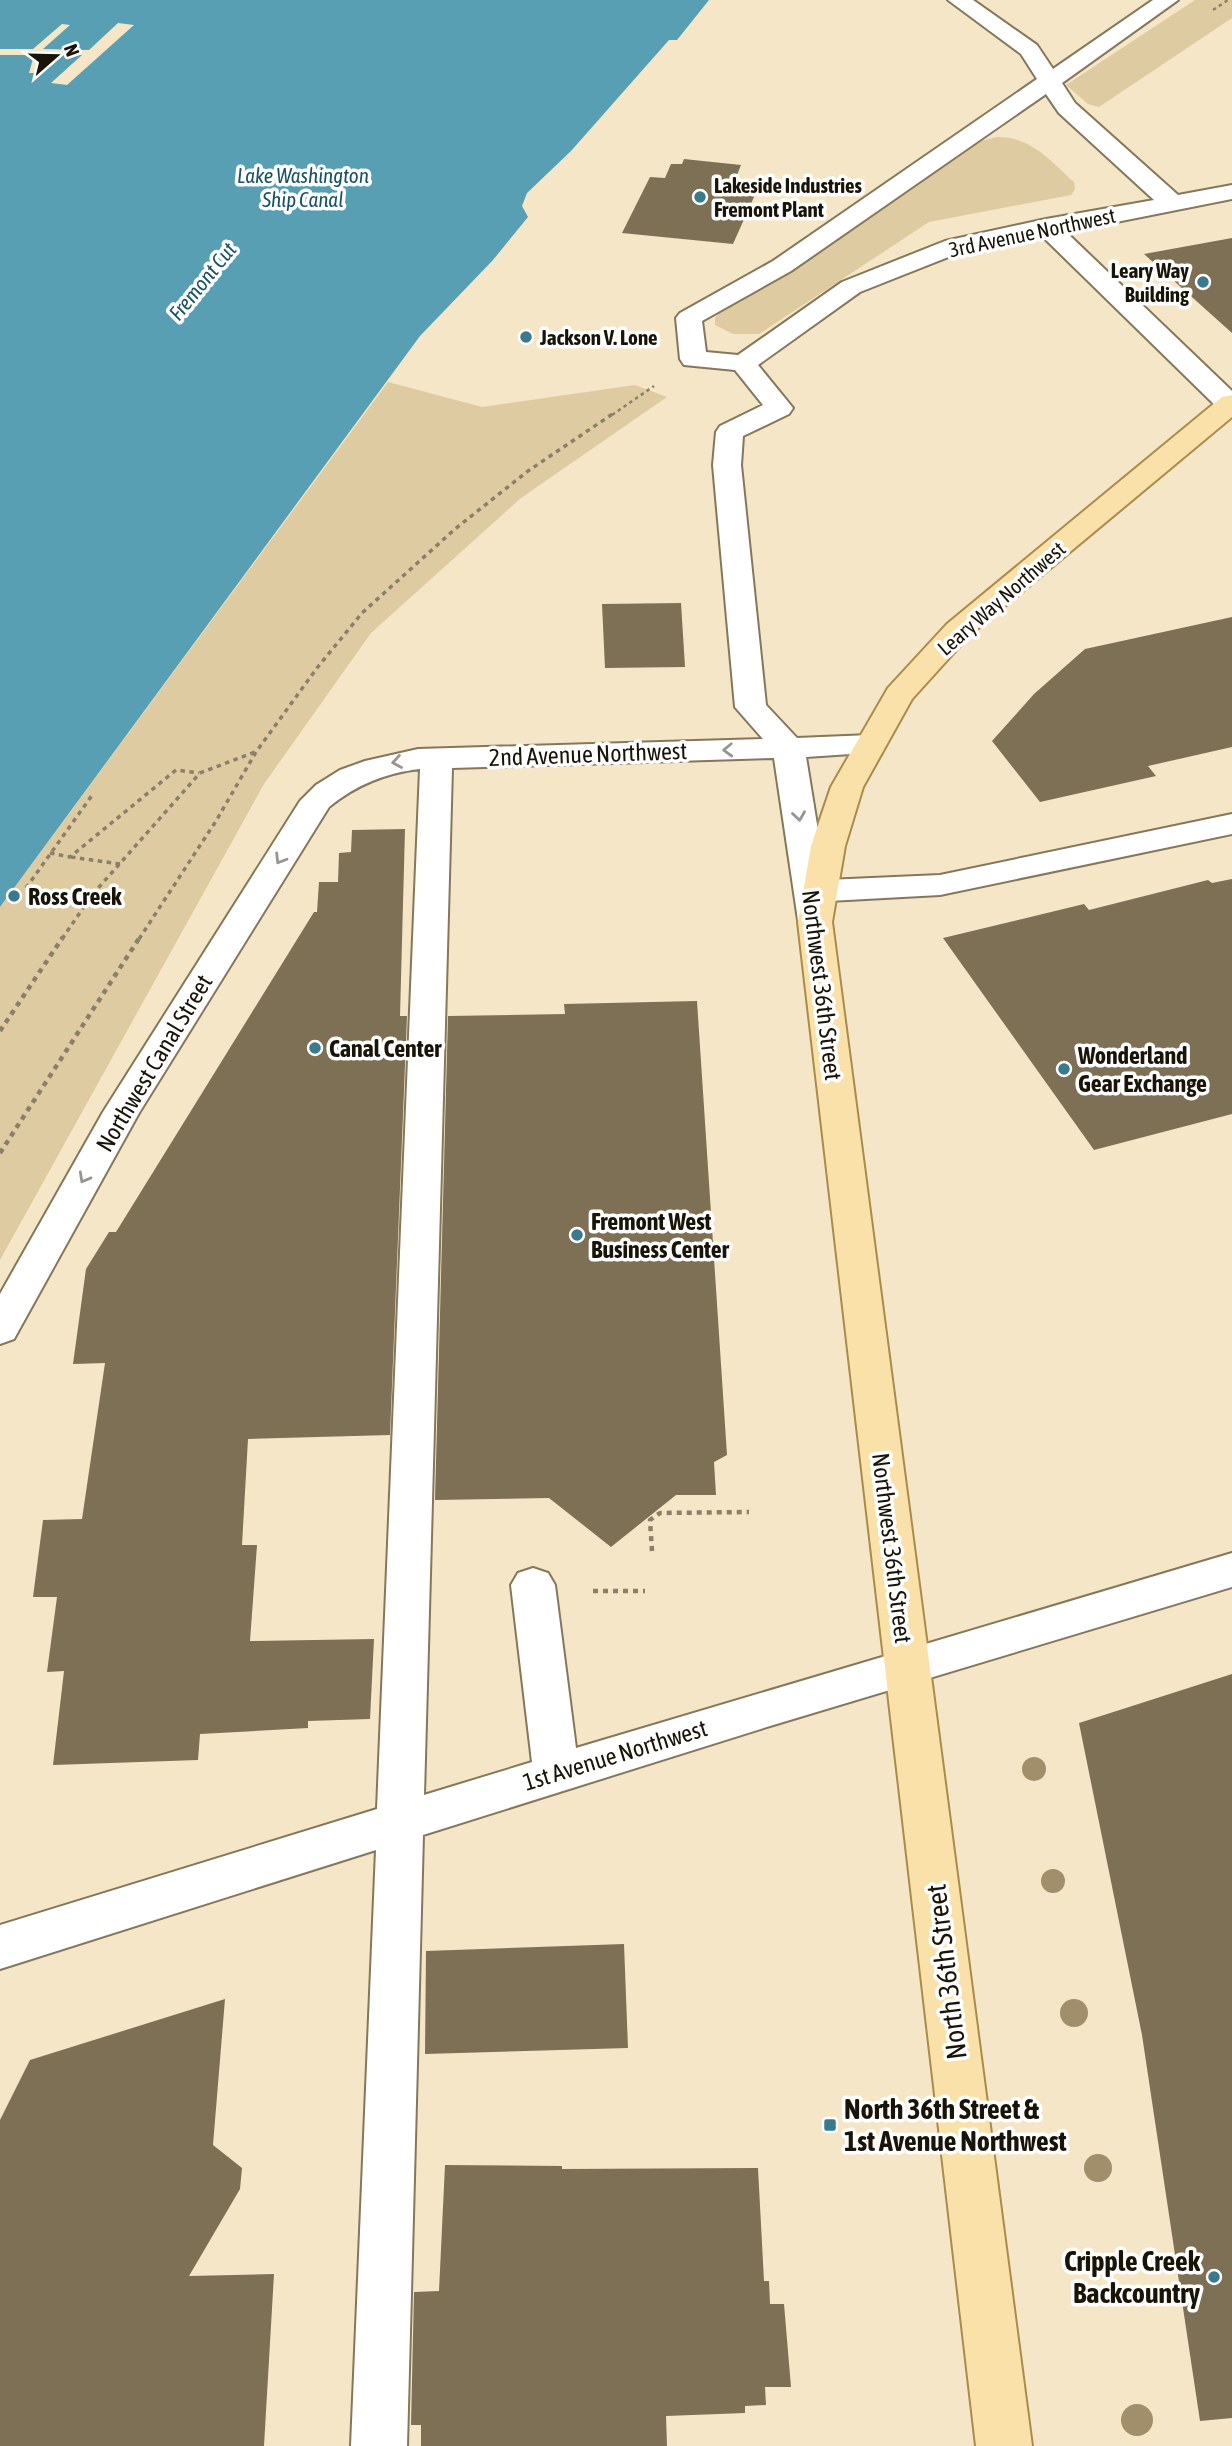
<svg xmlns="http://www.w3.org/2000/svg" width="1232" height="2446" font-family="'Asap Condensed',sans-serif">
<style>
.green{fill:#dfcba1}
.water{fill:#589fb3}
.pier{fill:#f5e6c7}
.building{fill:#7d7054}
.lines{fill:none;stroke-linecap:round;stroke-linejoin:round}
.minor-casing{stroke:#84775b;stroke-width:4}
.major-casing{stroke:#a98c4c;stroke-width:4}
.path-far2{stroke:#8a806a;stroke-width:2.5;stroke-dasharray:3.5 3.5;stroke-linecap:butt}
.path-far1{stroke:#8a806a;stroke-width:3.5;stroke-dasharray:4.5 4.5;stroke-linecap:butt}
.path{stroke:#8a806a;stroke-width:4.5;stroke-dasharray:5 5;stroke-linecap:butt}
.minor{fill:#fff;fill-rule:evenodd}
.major{fill:#fae1aa;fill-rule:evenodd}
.tree{fill:#a08f6a}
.oneway{stroke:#989590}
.poi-dot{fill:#397b8d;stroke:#fff;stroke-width:2.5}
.labels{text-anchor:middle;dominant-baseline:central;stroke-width:7;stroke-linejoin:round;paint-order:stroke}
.far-water-label{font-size:21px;font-style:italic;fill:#165261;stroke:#fff}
.far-poi-label{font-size:21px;font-weight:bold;fill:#191408;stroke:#fff;text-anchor:start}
.far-street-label{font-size:21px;fill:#191408;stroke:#fff}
.street-label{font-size:24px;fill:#191408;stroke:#fff}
.poi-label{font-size:24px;font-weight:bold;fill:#191408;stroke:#fff;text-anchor:start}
.near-street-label{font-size:28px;fill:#191408;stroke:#fff}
.near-poi-label{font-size:28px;font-weight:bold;fill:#191408;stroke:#fff;text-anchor:start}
</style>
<rect width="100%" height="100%" fill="#f5e6c7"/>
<g class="green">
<path d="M1195 0H1232V18L1099 107 1088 104 1066 85Z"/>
<path d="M997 137C1030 136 1051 161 1074 182L1075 189 1071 195 929 222 759 334H733L715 325V318L720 312 980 141Z"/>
<path d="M388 382 482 407 635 385 667 397 521 498 371 633 264 784 0 1260V907Z"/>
</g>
<path class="water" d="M0 0H709L677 40H669L571 151 527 193 522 206 528 217 493 260 420 336 0 907Z"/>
<path class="pier" d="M118 23 134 25 67 85 51 83 82 55H47L40 58 36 73H29L34 55H0V49H33L62 24 70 25 43 49 89 50Z"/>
<g class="building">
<path d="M684 159 741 165 733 185 758 188 733 244 622 233 650 177 665 178 671 164H682Z"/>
<path d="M1232 238V333L1144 254Z"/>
<path d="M681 603 685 667 605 668 602 604Z"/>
<path d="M1232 617V747L1148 766 1156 776 1040 802 992 741 1034 694 1085 649Z"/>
<path d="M405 829 400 1016H407L390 1435 248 1439 242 1545H257L250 1641 374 1639 370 1719 308 1721V1728L200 1734 198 1760 53 1765 64 1671 47 1672 57 1597H33L43 1520 82 1519 105 1363 73 1364 86 1269 109 1232H116L314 912H317L319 882H338L339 853 351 852 352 830Z"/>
<path d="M1232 879V1114L1094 1150 943 938 1084 904 1089 910 1208 880 1212 883Z"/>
<path d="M697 1001 727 1455 714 1462 716 1495H676L611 1547 549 1498 435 1500 448 1016 565 1014 564 1004Z"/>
<path d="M1232 1674V2418L1200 2421 1142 2035 1079 1723Z"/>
<path d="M624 1944 628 2048 425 2054 426 1951Z"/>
<path d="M225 1999 213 2145 242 2168 240 2189 189 2276 274 2274 264 2446H0V2120L30 2060Z"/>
<path d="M445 2165 562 2166V2169L758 2168 764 2281H769L770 2304H784L791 2387H765L766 2405 745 2406V2413L666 2416 667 2446H421V2425H411L414 2292 439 2291Z"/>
</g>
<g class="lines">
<g class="minor-casing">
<path id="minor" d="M948 0H973L1037 45 1053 69 1153 0H1178L1062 83 1075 103 1178 195 1232 185V199L1066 232 1232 391V412L1220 410 1042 236 961 252 860 292 758 365 793 408 789 414 743 436 741 465 766 705 797 738 870 735 881 738 886 745 881 752 806 757 826 880 940 875 1232 814V834L940 895 829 901 832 920 827 928 815 931 803 928 798 920 774 758 452 768 424 1795 532 1762 511 1585 518 1573 533 1568 548 1573 555 1585 576 1748 1232 1553V1587L770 1726 423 1835 407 2446H351L376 1850 0 1969V1925L377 1809 420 769C385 773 356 785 329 807L139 1113 14 1339 0 1344V1294L103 1112 300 801 316 785 340 770 365 761 418 749 763 739 735 707 713 465 716 432 720 426 763 405 735 370 684 365 680 359 676 318 680 313 773 261 1037 79 1021 54ZM1046 94 1059 113 1154 200 1046 219 945 241 842 282 738 355 706 352 702 321 791 271Z"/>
</g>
<g class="major-casing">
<path id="major" d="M1232 395V417L969 636 912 699 863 787 845 846 832 922 1032 2446H976L798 922 811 846 831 787 888 688 947 624 1222 397Z"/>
</g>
<g class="path-far2">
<path d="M1213 10 1228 0"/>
<path d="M612 415 654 386"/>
</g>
<g class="path-far1">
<path d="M50 853 70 857 176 770 199 773"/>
<path d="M71 857 120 864"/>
<path d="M26 888 93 794"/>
<path d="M62 939 92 895 200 773 255 752"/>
<path d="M139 939 216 821 256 752 317 668 362 613 455 529 528 471 614 413"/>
</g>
<g class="path">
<path d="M0 1031 63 937"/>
<path d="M0 1153 140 937"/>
<path d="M652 1551 650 1520 660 1513 749 1512"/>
<path d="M593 1591H645"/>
</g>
<use href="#minor" class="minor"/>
<use href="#major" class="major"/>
</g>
<g class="tree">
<circle cx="1034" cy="1769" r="12"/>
<circle cx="1053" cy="1881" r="12"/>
<circle cx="1074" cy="2013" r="14"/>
<circle cx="1098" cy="2168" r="14"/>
<circle cx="1137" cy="2420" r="16"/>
</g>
<defs><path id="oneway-chevron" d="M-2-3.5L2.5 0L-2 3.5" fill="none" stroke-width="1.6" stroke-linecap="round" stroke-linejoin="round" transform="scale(1.75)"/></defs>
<g class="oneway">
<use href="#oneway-chevron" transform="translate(728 750) rotate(178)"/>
<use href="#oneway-chevron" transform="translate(397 762) rotate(170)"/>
<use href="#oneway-chevron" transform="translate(799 816) rotate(82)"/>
<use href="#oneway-chevron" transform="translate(280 859) rotate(122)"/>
<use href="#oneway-chevron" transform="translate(84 1178) rotate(119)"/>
</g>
<g class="poi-dot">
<circle cx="700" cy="197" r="7"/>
<circle cx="1203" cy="282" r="7"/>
<circle cx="526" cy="337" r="7"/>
<circle cx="14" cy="896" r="7"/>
<circle cx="315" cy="1048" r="7"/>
<circle cx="1064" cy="1069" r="7"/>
<circle cx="577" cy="1235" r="7"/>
<rect x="823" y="2118" width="14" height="14" rx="3.5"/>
<circle cx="1214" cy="2277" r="7"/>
</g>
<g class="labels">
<g class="far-water-label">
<text x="303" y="175">Lake Washington<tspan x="303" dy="24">Ship Canal</tspan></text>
<text transform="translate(202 281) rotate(-51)">Fremont Cut</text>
</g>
<g class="far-poi-label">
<text x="714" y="185">Lakeside Industries<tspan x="714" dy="24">Fremont Plant</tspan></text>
<text x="1189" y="270" text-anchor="end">Leary Way<tspan x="1189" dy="24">Building</tspan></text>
<text x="540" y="337">Jackson V. Lone</text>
</g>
<g class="far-street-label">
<text transform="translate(1032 232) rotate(-12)">3rd Avenue Northwest</text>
<text transform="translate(1001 598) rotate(-41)">Leary Way Northwest</text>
</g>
<g class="street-label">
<text transform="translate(588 754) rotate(-2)">2nd Avenue Northwest</text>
<text transform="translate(822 985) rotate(83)">Northwest 36th Street</text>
<text transform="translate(154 1063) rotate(-59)">Northwest Canal Street</text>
<text transform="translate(892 1548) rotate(83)">Northwest 36th Street</text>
<text transform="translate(615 1755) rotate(-17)">1st Avenue Northwest</text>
</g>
<g class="poi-label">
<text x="28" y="896">Ross Creek</text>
<text x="329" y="1048">Canal Center</text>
<text x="1078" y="1055">Wonderland<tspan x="1078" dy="28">Gear Exchange</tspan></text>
<text x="591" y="1221">Fremont West<tspan x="591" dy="28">Business Center</tspan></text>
</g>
<g class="near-street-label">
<text transform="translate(946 1972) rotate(-97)">North 36th Street</text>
</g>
<g class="near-poi-label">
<text x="844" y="2109">North 36th Street &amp;<tspan x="844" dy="32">1st Avenue Northwest</tspan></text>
<text x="1200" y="2261" text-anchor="end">Cripple Creek<tspan x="1200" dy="32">Backcountry</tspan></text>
</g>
</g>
<g transform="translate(56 56) rotate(70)" stroke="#ffffff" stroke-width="5" paint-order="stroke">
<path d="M0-5L12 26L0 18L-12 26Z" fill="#191408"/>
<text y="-10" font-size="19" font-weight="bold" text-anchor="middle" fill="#191408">N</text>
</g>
</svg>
